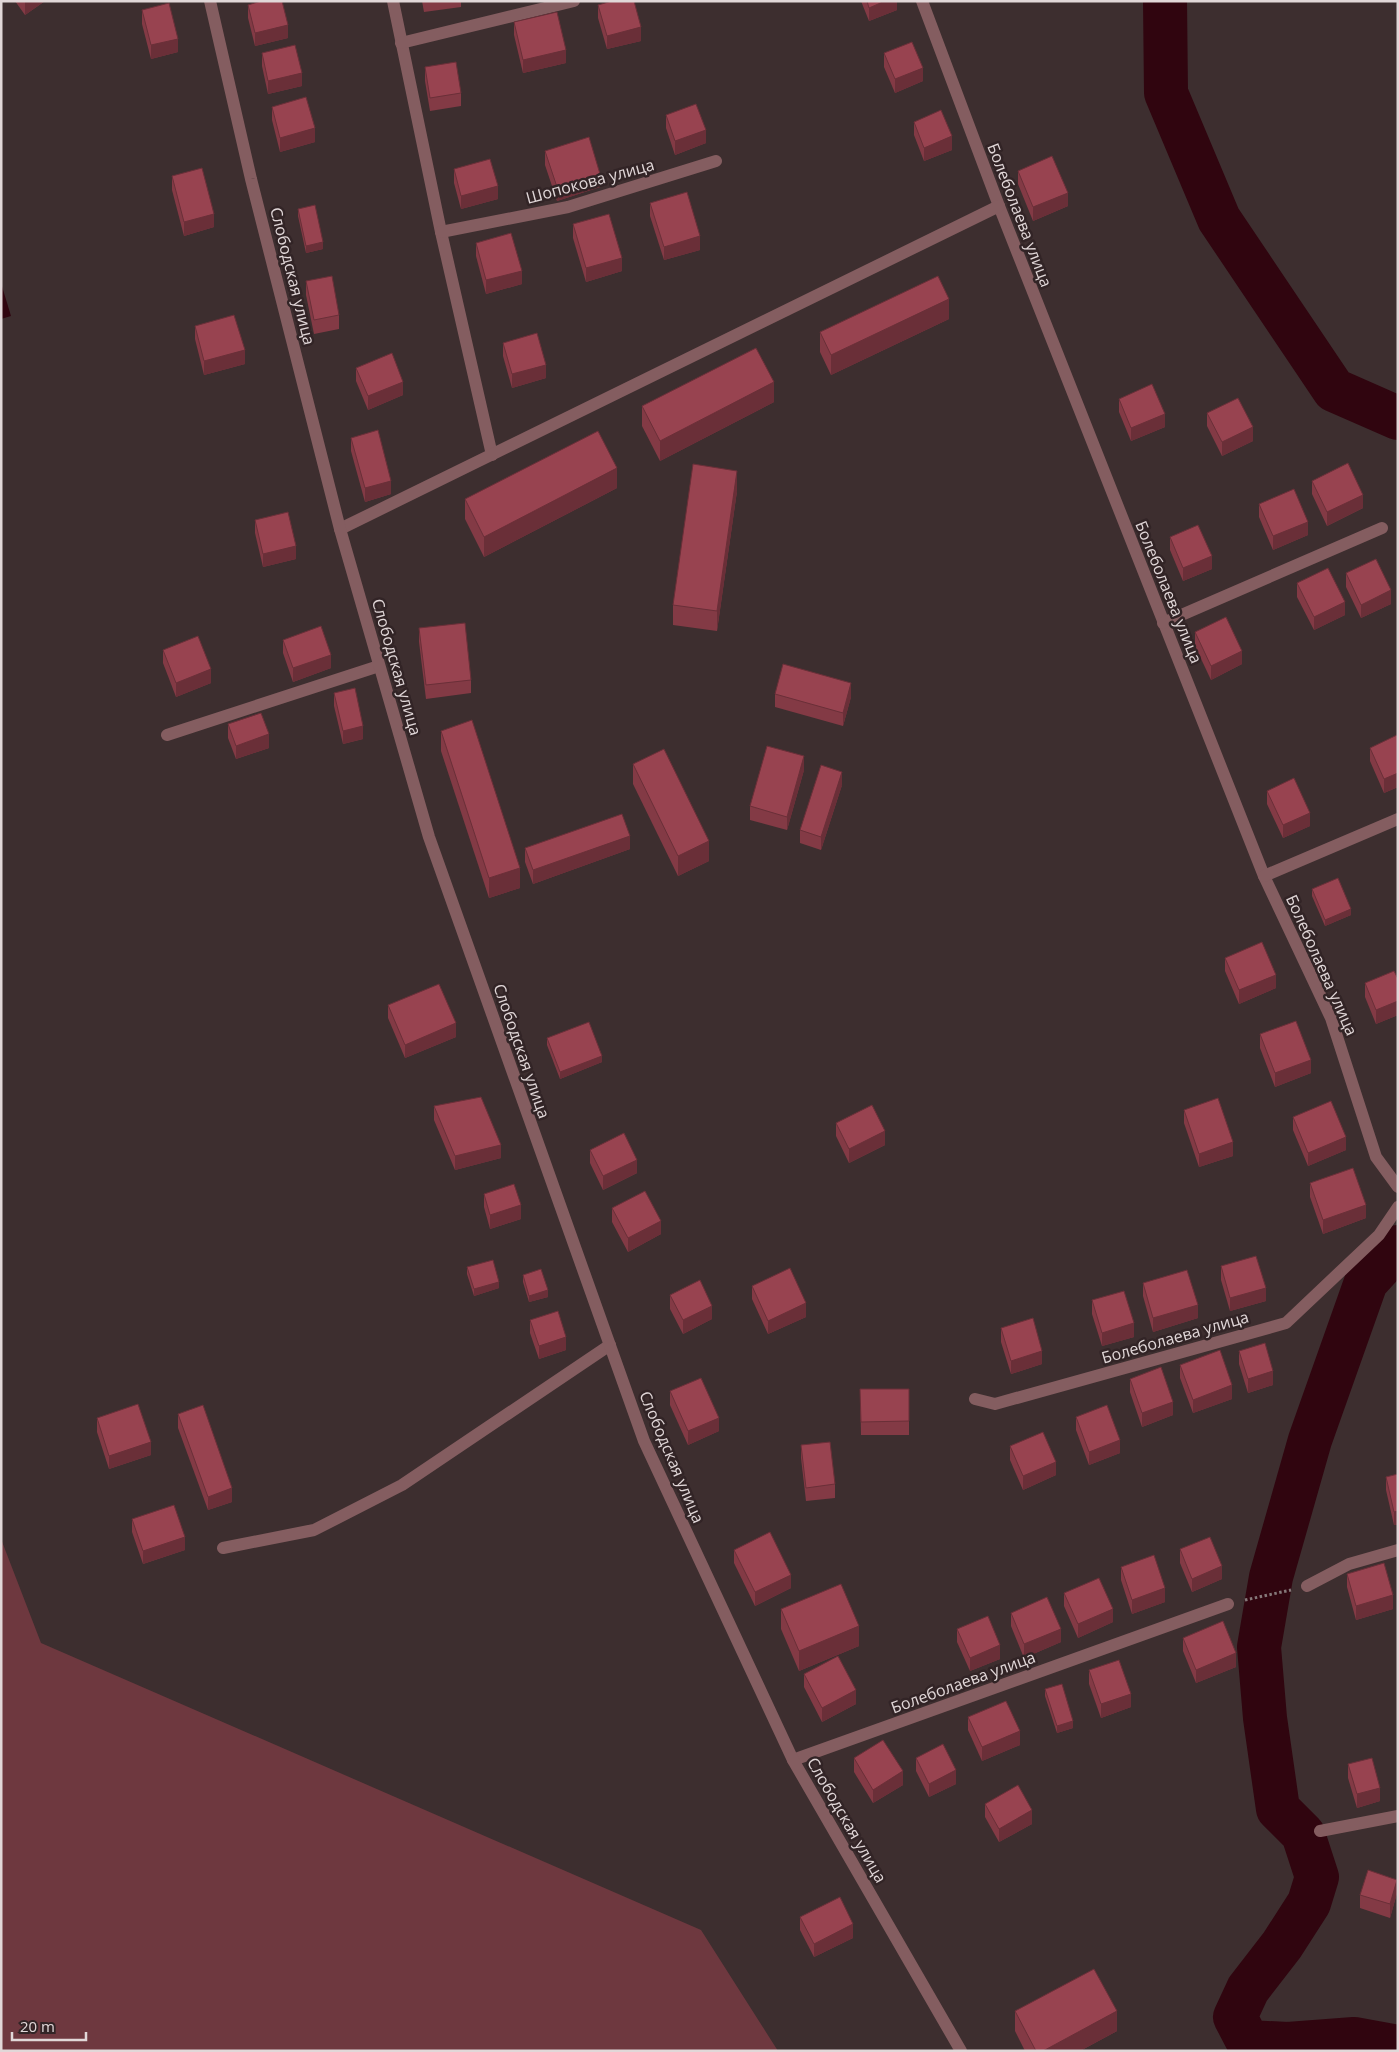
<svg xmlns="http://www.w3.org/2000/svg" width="1399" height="2052" font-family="'Open Sans',sans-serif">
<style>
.green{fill:#6e383f}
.water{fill:#30050f}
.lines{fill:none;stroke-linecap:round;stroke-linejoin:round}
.river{stroke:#30050f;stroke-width:44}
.path{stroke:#857879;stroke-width:3;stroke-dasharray:2.5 2.5;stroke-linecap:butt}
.minor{stroke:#845d60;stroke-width:12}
.tertiary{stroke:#845d60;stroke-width:12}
.wall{fill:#833a45}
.shaded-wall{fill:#6a2f38}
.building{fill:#984350;stroke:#6a2f38}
.labels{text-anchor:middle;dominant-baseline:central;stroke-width:5;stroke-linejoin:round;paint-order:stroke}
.street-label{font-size:16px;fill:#e1d7d8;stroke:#322426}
</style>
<rect width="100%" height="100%" fill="#3d2e2f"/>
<path class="green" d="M1 1539 41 1643 701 1930 778 2051H1Z"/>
<path class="water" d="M1 283 11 316 1 319Z"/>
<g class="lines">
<g class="river">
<path d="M1165 1 1166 93 1219 219 1334 390 1398 418"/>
<path d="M1398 1247 1366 1282 1310 1440 1271 1577 1259 1647 1265 1718 1278 1809 1303 1834 1317 1877 1309 1903 1282 1945 1248 1989 1235 2017 1248 2042 1288 2044 1354 2039 1398 2047"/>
</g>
<path class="path" d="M1245 1600 1291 1590"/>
<g class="minor">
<path d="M393 1 441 232 492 455"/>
<path d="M922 1 999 206 1264 876 1331 1018 1376 1157 1398 1187"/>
<path d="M401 43 574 1"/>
<path d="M441 232 568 207 716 161"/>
<path d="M340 529 999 206"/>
<path d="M1163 623 1382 528"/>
<path d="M167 735 379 666"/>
<path d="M1264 876 1398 819"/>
<path d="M975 1399 995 1404 1286 1323 1379 1235 1398 1207"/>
<path d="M223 1548 314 1530 402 1485 610 1345"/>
<path d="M1307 1586 1349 1564 1398 1550"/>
<path d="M793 1760 1228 1604"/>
<path d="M1320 1831 1398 1816"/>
</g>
<path class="tertiary" d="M210 1 251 179 340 529 429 837 644 1441 793 1760 961 2051"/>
</g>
<g class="wall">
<path d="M15 1H45L25 15Z"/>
<path d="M422 1H461V7L424 12Z"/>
<path d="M861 1H897V10L869 21Z"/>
<path d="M248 5 288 38 255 46 248 18Z"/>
<path d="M598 5 641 41 607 49 598 18Z"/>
<path d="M142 10 178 52 151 59 142 24Z"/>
<path d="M514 22 566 63 523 73 514 35Z"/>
<path d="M262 53 302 86 268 94 262 66Z"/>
<path d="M884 53 923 81 895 93 884 67Z"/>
<path d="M425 67 461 93V106L430 111 425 81Z"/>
<path d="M272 107 315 142 280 152 272 120Z"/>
<path d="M666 115 706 143 675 155 666 128Z"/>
<path d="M914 122 952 150 924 161 914 135Z"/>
<path d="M545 151 600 187 557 201 545 165Z"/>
<path d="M454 169 498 199 461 209 454 183Z"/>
<path d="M1018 171 1068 206 1033 221 1018 184Z"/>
<path d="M172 176 214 227 184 236 172 190Z"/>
<path d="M650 203 700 250 664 260 650 216Z"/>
<path d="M298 209 323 249 306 253 298 216Z"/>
<path d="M573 224 622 271 586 282 573 238Z"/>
<path d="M476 243 522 284 486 294 476 256Z"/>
<path d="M306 281 339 315V329L314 334 306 295Z"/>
<path d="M949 319 831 375 820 352V332Z"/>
<path d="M195 326 245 364 204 375 195 339Z"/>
<path d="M503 343 546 378 512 388 503 356Z"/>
<path d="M356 368 403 395 368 410 356 381Z"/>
<path d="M1119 399 1165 427 1131 441 1119 412Z"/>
<path d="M774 402 660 461 642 426V406Z"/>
<path d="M1207 413 1253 441 1222 456 1207 426Z"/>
<path d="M351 438 391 494 365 502 351 451Z"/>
<path d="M1312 481 1363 508 1327 526 1312 494Z"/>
<path d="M617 488 484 557 465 519V499Z"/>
<path d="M737 491 717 631 673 625V605Z"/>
<path d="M1259 504 1308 535 1273 550 1259 517Z"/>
<path d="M255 520 296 559 263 567 255 533Z"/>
<path d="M1170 537 1212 569 1183 581 1170 550Z"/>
<path d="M1346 573 1391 604 1361 618 1346 587Z"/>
<path d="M1297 583 1345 615 1314 630 1297 597Z"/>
<path d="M419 628 471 680V693L426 699 419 642Z"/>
<path d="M1195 632 1242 664 1211 680 1195 646Z"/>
<path d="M283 640 331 668 293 682 283 653Z"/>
<path d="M163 650 211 683 176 697 163 663Z"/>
<path d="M334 693 363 739 343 744 334 706Z"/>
<path d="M775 694 851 697 843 726 775 707Z"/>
<path d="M228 724 269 748 236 759 228 738Z"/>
<path d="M441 731 520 888 489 898 441 751Z"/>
<path d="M1398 737V787L1384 793 1370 761V748Z"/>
<path d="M633 764 709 861 678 876 633 784Z"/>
<path d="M804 770 787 830 750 820V806Z"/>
<path d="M842 785 821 850 800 843V830Z"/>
<path d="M1267 791 1310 826 1283 838 1267 804Z"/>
<path d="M1398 839V855L1397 853V840Z"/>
<path d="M525 848 630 849 533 884 525 862Z"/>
<path d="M1312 889 1351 915 1325 926 1312 896Z"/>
<path d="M1225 958 1276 988 1239 1004 1225 971Z"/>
<path d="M1398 979V1015L1376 1024 1365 997V983Z"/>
<path d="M388 1005 456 1037 405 1058 388 1018Z"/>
<path d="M1260 1034 1311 1073 1275 1087 1260 1048Z"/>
<path d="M547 1038 602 1062 560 1079 547 1045Z"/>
<path d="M434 1106 501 1158 455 1170 434 1120Z"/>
<path d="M1184 1110 1233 1156 1199 1167 1184 1123Z"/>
<path d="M1293 1117 1346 1150 1308 1166 1293 1130Z"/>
<path d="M836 1123 885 1145 849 1163 836 1136Z"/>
<path d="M590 1150 637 1173 603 1190 590 1163Z"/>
<path d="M1310 1183 1366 1218 1323 1234 1310 1197Z"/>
<path d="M484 1194 521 1219 490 1229 484 1207Z"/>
<path d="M612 1208 661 1234 628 1252 612 1222Z"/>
<path d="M1221 1266 1266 1301 1230 1311 1221 1280Z"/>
<path d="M467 1267 499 1288 474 1296 467 1274Z"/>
<path d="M523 1275 548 1297 529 1302 523 1282Z"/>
<path d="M1143 1283 1198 1318 1153 1332 1143 1296Z"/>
<path d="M752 1286 806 1317 768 1334 752 1299Z"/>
<path d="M670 1295 712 1319 683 1334 670 1309Z"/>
<path d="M1092 1300 1134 1337 1102 1346 1092 1314Z"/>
<path d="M530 1320 566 1350 539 1359 530 1333Z"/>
<path d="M1001 1328 1042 1364 1011 1374 1001 1342Z"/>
<path d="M1239 1351 1273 1385 1248 1393 1239 1364Z"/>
<path d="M1180 1365 1232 1399 1193 1413 1180 1378Z"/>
<path d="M1130 1379 1173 1415 1142 1427 1130 1392Z"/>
<path d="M860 1389H909V1435H861Z"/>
<path d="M670 1391 719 1431 688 1445 670 1405Z"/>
<path d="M178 1414 232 1502 208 1510 178 1428Z"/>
<path d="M1076 1417 1120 1453 1089 1465 1076 1430Z"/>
<path d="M97 1418 151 1455 109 1469 97 1432Z"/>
<path d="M801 1445 835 1484V1498L806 1501 801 1458Z"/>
<path d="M1010 1446 1056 1475 1023 1490 1010 1460Z"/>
<path d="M1398 1474V1525H1394L1386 1490V1477Z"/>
<path d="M132 1519 185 1550 143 1564 132 1532Z"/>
<path d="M1180 1549 1222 1579 1192 1592 1180 1563Z"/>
<path d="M734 1550 791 1588 755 1606 734 1563Z"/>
<path d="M1121 1567 1165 1602 1132 1614 1121 1580Z"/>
<path d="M1347 1574 1393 1609 1356 1620 1347 1587Z"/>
<path d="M1064 1593 1113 1622 1078 1638 1064 1606Z"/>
<path d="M781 1609 859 1646 799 1671 781 1629Z"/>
<path d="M1011 1613 1061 1642 1024 1658 1011 1626Z"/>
<path d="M957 1629 1000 1659 970 1671 957 1642Z"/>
<path d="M1183 1638 1236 1667 1196 1683 1183 1651Z"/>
<path d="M1089 1670 1131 1707 1101 1718 1089 1684Z"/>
<path d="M804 1674 856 1704 822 1722 804 1687Z"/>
<path d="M1045 1689 1073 1728 1057 1733 1045 1696Z"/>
<path d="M968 1717 1020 1745 982 1761 968 1730Z"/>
<path d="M854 1758 903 1785 873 1803 854 1772Z"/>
<path d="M916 1758 956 1784 929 1797 916 1771Z"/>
<path d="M1348 1764 1380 1801 1357 1808 1348 1778Z"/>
<path d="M985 1804 1032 1824 999 1842 985 1817Z"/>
<path d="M1397 1893 1390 1918 1360 1908V1895Z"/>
<path d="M800 1917 853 1938 814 1957 800 1930Z"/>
<path d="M1015 2011 1117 2031 1080 2051H1025L1015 2031Z"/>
</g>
<g class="shaded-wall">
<path d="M26 1H45L25 15V2Z"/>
<path d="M885 1H897V10L869 21V8Z"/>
<path d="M288 25V38L255 46V33Z"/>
<path d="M641 27V41L607 49V36Z"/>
<path d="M178 39V52L151 59V45Z"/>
<path d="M566 50V63L523 73V60Z"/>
<path d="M923 68V81L895 93V79Z"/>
<path d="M302 73V86L268 94V81Z"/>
<path d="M315 128V142L280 152V138Z"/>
<path d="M706 130V143L675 155V141Z"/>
<path d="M952 136V150L924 161V148Z"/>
<path d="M600 174V187L557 201V187Z"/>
<path d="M498 186V199L461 209V196Z"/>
<path d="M1068 193V206L1033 221V207Z"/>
<path d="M214 214V227L184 236V222Z"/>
<path d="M700 236V250L664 260V247Z"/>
<path d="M323 242V249L306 253V246Z"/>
<path d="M622 258V271L586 282V268Z"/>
<path d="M522 271V284L486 294V280Z"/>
<path d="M949 299V319L831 375V355Z"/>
<path d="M245 350V364L204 375V361Z"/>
<path d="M546 365V378L512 388V374Z"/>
<path d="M403 382V395L368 410V396Z"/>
<path d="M774 382V402L660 461V441Z"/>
<path d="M1165 414V427L1131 441V428Z"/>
<path d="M1253 427V441L1222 456V442Z"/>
<path d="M617 468V488L484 557V537Z"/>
<path d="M737 471V491L717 631V611Z"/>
<path d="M391 481V494L365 502V488Z"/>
<path d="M1363 495V508L1327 526V512Z"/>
<path d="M1308 522V535L1273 550V536Z"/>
<path d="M296 546V559L263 567V554Z"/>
<path d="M1212 556V569L1183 581V568Z"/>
<path d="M1391 590V604L1361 618V605Z"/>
<path d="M1345 602V615L1314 630V617Z"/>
<path d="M1242 651V664L1211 680V666Z"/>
<path d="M331 655V668L293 682V668Z"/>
<path d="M211 669V683L176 697V683Z"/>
<path d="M851 683V697L843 726V713Z"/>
<path d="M363 726V739L343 744V731Z"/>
<path d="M269 734V748L236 759V746Z"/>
<path d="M804 756V770L787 830V817Z"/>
<path d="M842 772V785L821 850V837Z"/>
<path d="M1398 773V787L1384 793V779Z"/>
<path d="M1310 813V826L1283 838V825Z"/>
<path d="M630 836V849L533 884V870Z"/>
<path d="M709 841V861L678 876V856Z"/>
<path d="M520 868V888L489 898V878Z"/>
<path d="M1351 909V915L1325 926V920Z"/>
<path d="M1276 975V988L1239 1004V990Z"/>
<path d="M1398 1001V1015L1376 1024V1010Z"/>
<path d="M456 1023V1037L405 1058V1045Z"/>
<path d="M602 1056V1062L560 1079V1072Z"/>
<path d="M1311 1060V1073L1275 1087V1073Z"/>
<path d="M885 1131V1145L849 1163V1149Z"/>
<path d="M1346 1137V1150L1308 1166V1153Z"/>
<path d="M1233 1142V1156L1199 1167V1154Z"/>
<path d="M501 1145V1158L455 1170V1156Z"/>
<path d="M637 1160V1173L603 1190V1176Z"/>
<path d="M521 1205V1219L490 1229V1215Z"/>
<path d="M1366 1205V1218L1323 1234V1220Z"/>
<path d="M661 1221V1234L628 1252V1238Z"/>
<path d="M499 1282V1288L474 1296V1289Z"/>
<path d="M1266 1288V1301L1230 1311V1298Z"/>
<path d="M548 1290V1297L529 1302V1296Z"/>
<path d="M806 1303V1317L768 1334V1321Z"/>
<path d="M1198 1305V1318L1153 1332V1318Z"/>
<path d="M712 1306V1319L683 1334V1320Z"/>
<path d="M1134 1323V1337L1102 1346V1333Z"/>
<path d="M566 1337V1350L539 1359V1346Z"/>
<path d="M1042 1351V1364L1011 1374V1361Z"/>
<path d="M1273 1371V1385L1248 1393V1379Z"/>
<path d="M1232 1385V1399L1193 1413V1400Z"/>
<path d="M1173 1402V1415L1142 1427V1413Z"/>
<path d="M719 1418V1431L688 1445V1431Z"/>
<path d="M1120 1440V1453L1089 1465V1452Z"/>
<path d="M151 1442V1455L109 1469V1456Z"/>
<path d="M1056 1462V1475L1023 1490V1476Z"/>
<path d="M232 1488V1502L208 1510V1497Z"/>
<path d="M1398 1511V1525H1394V1512Z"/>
<path d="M185 1537V1550L143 1564V1551Z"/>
<path d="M1222 1566V1579L1192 1592V1579Z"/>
<path d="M791 1575V1588L755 1606V1592Z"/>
<path d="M1165 1588V1602L1132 1614V1600Z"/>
<path d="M1393 1595V1609L1356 1620V1606Z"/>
<path d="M1113 1609V1622L1078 1638V1624Z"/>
<path d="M859 1626V1646L799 1671V1651Z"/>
<path d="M1061 1629V1642L1024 1658V1644Z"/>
<path d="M1000 1645V1659L970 1671V1658Z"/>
<path d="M1236 1653V1667L1196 1683V1670Z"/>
<path d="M856 1690V1704L822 1722V1708Z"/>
<path d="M1131 1694V1707L1101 1718V1704Z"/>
<path d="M1073 1721V1728L1057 1733V1726Z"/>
<path d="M1020 1731V1745L982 1761V1747Z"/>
<path d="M956 1770V1784L929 1797V1784Z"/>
<path d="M903 1771V1785L873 1803V1790Z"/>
<path d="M1380 1788V1801L1357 1808V1794Z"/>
<path d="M1032 1810V1824L999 1842V1829Z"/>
<path d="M1397 1880V1893L1390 1918V1904Z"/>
<path d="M853 1924V1938L814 1957V1944Z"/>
<path d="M1117 2011V2031L1080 2051H1043Z"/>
</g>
<g class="building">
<path d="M261 1H282L288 25 255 33 248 5Z"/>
<path d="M612 1H634L641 27 607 36 598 5Z"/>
<path d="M867 1H885L869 8Z"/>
<path d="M169 3 178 39 151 45 142 10Z"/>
<path d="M557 12 566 50 523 60 514 22Z"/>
<path d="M912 42 923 68 895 79 884 53Z"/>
<path d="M295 45 302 73 268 81 262 53Z"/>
<path d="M456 62 461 93 430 98 425 67Z"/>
<path d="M306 97 315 128 280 138 272 107Z"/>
<path d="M696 104 706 130 675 141 666 115Z"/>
<path d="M941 110 952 136 924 148 914 122Z"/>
<path d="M589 137 600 174 557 187 545 151Z"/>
<path d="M1052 156 1068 193 1033 207 1018 171Z"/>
<path d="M490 159 498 186 461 196 454 169Z"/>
<path d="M202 168 214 214 184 222 172 176Z"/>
<path d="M687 192 700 236 664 247 650 203Z"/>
<path d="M315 205 323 242 306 246 298 209Z"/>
<path d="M609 214 622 258 586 268 573 224Z"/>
<path d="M511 233 522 271 486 280 476 243Z"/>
<path d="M332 276 339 315 314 320 306 281Z"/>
<path d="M938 276 949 299 831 355 820 332Z"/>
<path d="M234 315 245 350 204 361 195 326Z"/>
<path d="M537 333 546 365 512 374 503 343Z"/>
<path d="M756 348 774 382 660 441 642 406Z"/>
<path d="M392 353 403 382 368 396 356 368Z"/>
<path d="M1152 384 1165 414 1131 428 1119 399Z"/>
<path d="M1238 398 1253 427 1222 442 1207 413Z"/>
<path d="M378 430 391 481 365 488 351 438Z"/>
<path d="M598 431 617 468 484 537 465 499Z"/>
<path d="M1348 463 1363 495 1327 512 1312 481Z"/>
<path d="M693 464 737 471 717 611 673 605Z"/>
<path d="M1294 489 1308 522 1273 536 1259 504Z"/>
<path d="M288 512 296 546 263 554 255 520Z"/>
<path d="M1198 525 1212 556 1183 568 1170 537Z"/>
<path d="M1376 559 1391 590 1361 605 1346 573Z"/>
<path d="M1328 568 1345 602 1314 617 1297 583Z"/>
<path d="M1226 617 1242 651 1211 666 1195 632Z"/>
<path d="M465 623 471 680 426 685 419 628Z"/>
<path d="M321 626 331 655 293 668 283 640Z"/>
<path d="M198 636 211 669 176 683 163 650Z"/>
<path d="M783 664 851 683 843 713 775 694Z"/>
<path d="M355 688 363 726 343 731 334 693Z"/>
<path d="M261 713 269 734 236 746 228 724Z"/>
<path d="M472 720 520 868 489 878 441 731Z"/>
<path d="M1397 735 1398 737V773L1384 779 1370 748Z"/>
<path d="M767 746 804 756 787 817 750 806Z"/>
<path d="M664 749 709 841 678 856 633 764Z"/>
<path d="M821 765 842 772 821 837 800 830Z"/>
<path d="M1294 778 1310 813 1283 825 1267 791Z"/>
<path d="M622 814 630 836 533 870 525 848Z"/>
<path d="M1338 878 1351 909 1325 920 1312 889Z"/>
<path d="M1262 942 1276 975 1239 990 1225 958Z"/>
<path d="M1394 971 1398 979V1001L1376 1010 1365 983Z"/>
<path d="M439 984 456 1023 405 1045 388 1005Z"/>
<path d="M1296 1021 1311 1060 1275 1073 1260 1034Z"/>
<path d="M589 1022 602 1056 560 1072 547 1038Z"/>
<path d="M481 1097 501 1145 455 1156 434 1106Z"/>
<path d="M1218 1098 1233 1142 1199 1154 1184 1110Z"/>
<path d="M1331 1101 1346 1137 1308 1153 1293 1117Z"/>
<path d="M872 1105 885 1131 849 1149 836 1123Z"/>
<path d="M624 1133 637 1160 603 1176 590 1150Z"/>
<path d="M1353 1168 1366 1205 1323 1220 1310 1183Z"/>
<path d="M514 1184 521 1205 490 1215 484 1194Z"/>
<path d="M645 1191 661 1221 628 1238 612 1208Z"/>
<path d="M1256 1256 1266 1288 1230 1298 1221 1266Z"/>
<path d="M493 1260 499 1282 474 1289 467 1267Z"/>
<path d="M790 1268 806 1303 768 1321 752 1286Z"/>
<path d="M541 1269 548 1290 529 1296 523 1275Z"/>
<path d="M1187 1270 1198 1305 1153 1318 1143 1283Z"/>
<path d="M700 1280 712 1306 683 1320 670 1295Z"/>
<path d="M1124 1291 1134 1323 1102 1333 1092 1300Z"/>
<path d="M558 1311 566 1337 539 1346 530 1320Z"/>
<path d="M1033 1318 1042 1351 1011 1361 1001 1328Z"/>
<path d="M1265 1343 1273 1371 1248 1379 1239 1351Z"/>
<path d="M1220 1350 1232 1385 1193 1400 1180 1365Z"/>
<path d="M1161 1367 1173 1402 1142 1413 1130 1379Z"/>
<path d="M701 1378 719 1418 688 1431 670 1391Z"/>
<path d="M860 1389H909V1421L861 1422Z"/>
<path d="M138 1404 151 1442 109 1456 97 1418Z"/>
<path d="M203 1405 232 1488 208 1497 178 1414Z"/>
<path d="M1107 1405 1120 1440 1089 1452 1076 1417Z"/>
<path d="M1043 1432 1056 1462 1023 1476 1010 1446Z"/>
<path d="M830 1442 835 1484 806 1488 801 1445Z"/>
<path d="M1398 1474V1511L1394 1512 1386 1477Z"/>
<path d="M174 1505 185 1537 143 1551 132 1519Z"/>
<path d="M770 1532 791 1575 755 1592 734 1550Z"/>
<path d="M1210 1537 1222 1566 1192 1579 1180 1549Z"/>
<path d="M1154 1555 1165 1588 1132 1600 1121 1567Z"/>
<path d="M1384 1563 1393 1595 1356 1606 1347 1574Z"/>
<path d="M1099 1578 1113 1609 1078 1624 1064 1593Z"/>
<path d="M841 1584 859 1626 799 1651 781 1609Z"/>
<path d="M1047 1597 1061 1629 1024 1644 1011 1613Z"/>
<path d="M988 1616 1000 1645 970 1658 957 1629Z"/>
<path d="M1223 1621 1236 1653 1196 1670 1183 1638Z"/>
<path d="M838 1656 856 1690 822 1708 804 1674Z"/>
<path d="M1119 1660 1131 1694 1101 1704 1089 1670Z"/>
<path d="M1062 1684 1073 1721 1057 1726 1045 1689Z"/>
<path d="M1006 1701 1020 1731 982 1747 968 1717Z"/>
<path d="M883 1740 903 1771 873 1790 854 1758Z"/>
<path d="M943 1744 956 1770 929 1784 916 1758Z"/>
<path d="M1372 1758 1380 1788 1357 1794 1348 1764Z"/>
<path d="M1018 1785 1032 1810 999 1829 985 1804Z"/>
<path d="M1368 1870 1397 1880 1390 1904 1360 1895Z"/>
<path d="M840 1897 853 1924 814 1944 800 1917Z"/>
<path d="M1094 1969 1117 2011 1043 2051H1036L1015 2011Z"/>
</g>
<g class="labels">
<g class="street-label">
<text transform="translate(590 181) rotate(-15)">Шопокова улица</text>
<text transform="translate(1020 215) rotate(69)">Болеболаева улица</text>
<text transform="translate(293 276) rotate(76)">Слободская улица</text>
<text transform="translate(1169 592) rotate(68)">Болеболаева улица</text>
<text transform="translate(397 667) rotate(74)">Слободская улица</text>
<text transform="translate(1322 965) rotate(66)">Болеболаева улица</text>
<text transform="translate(522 1051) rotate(71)">Слободская улица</text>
<text transform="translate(1175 1337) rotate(-16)">Болеболаева улица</text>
<text transform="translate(672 1457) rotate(67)">Слободская улица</text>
<text transform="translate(963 1682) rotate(-20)">Болеболаева улица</text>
<text transform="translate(847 1820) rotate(60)">Слободская улица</text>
</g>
</g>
<rect width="1399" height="2052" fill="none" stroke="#e1d7d8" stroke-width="5"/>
<path d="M12 2032v8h74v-8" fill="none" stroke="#e1d7d8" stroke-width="2.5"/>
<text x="20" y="2032" font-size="15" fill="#e1d7d8" stroke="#322426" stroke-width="4" paint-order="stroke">20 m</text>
</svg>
